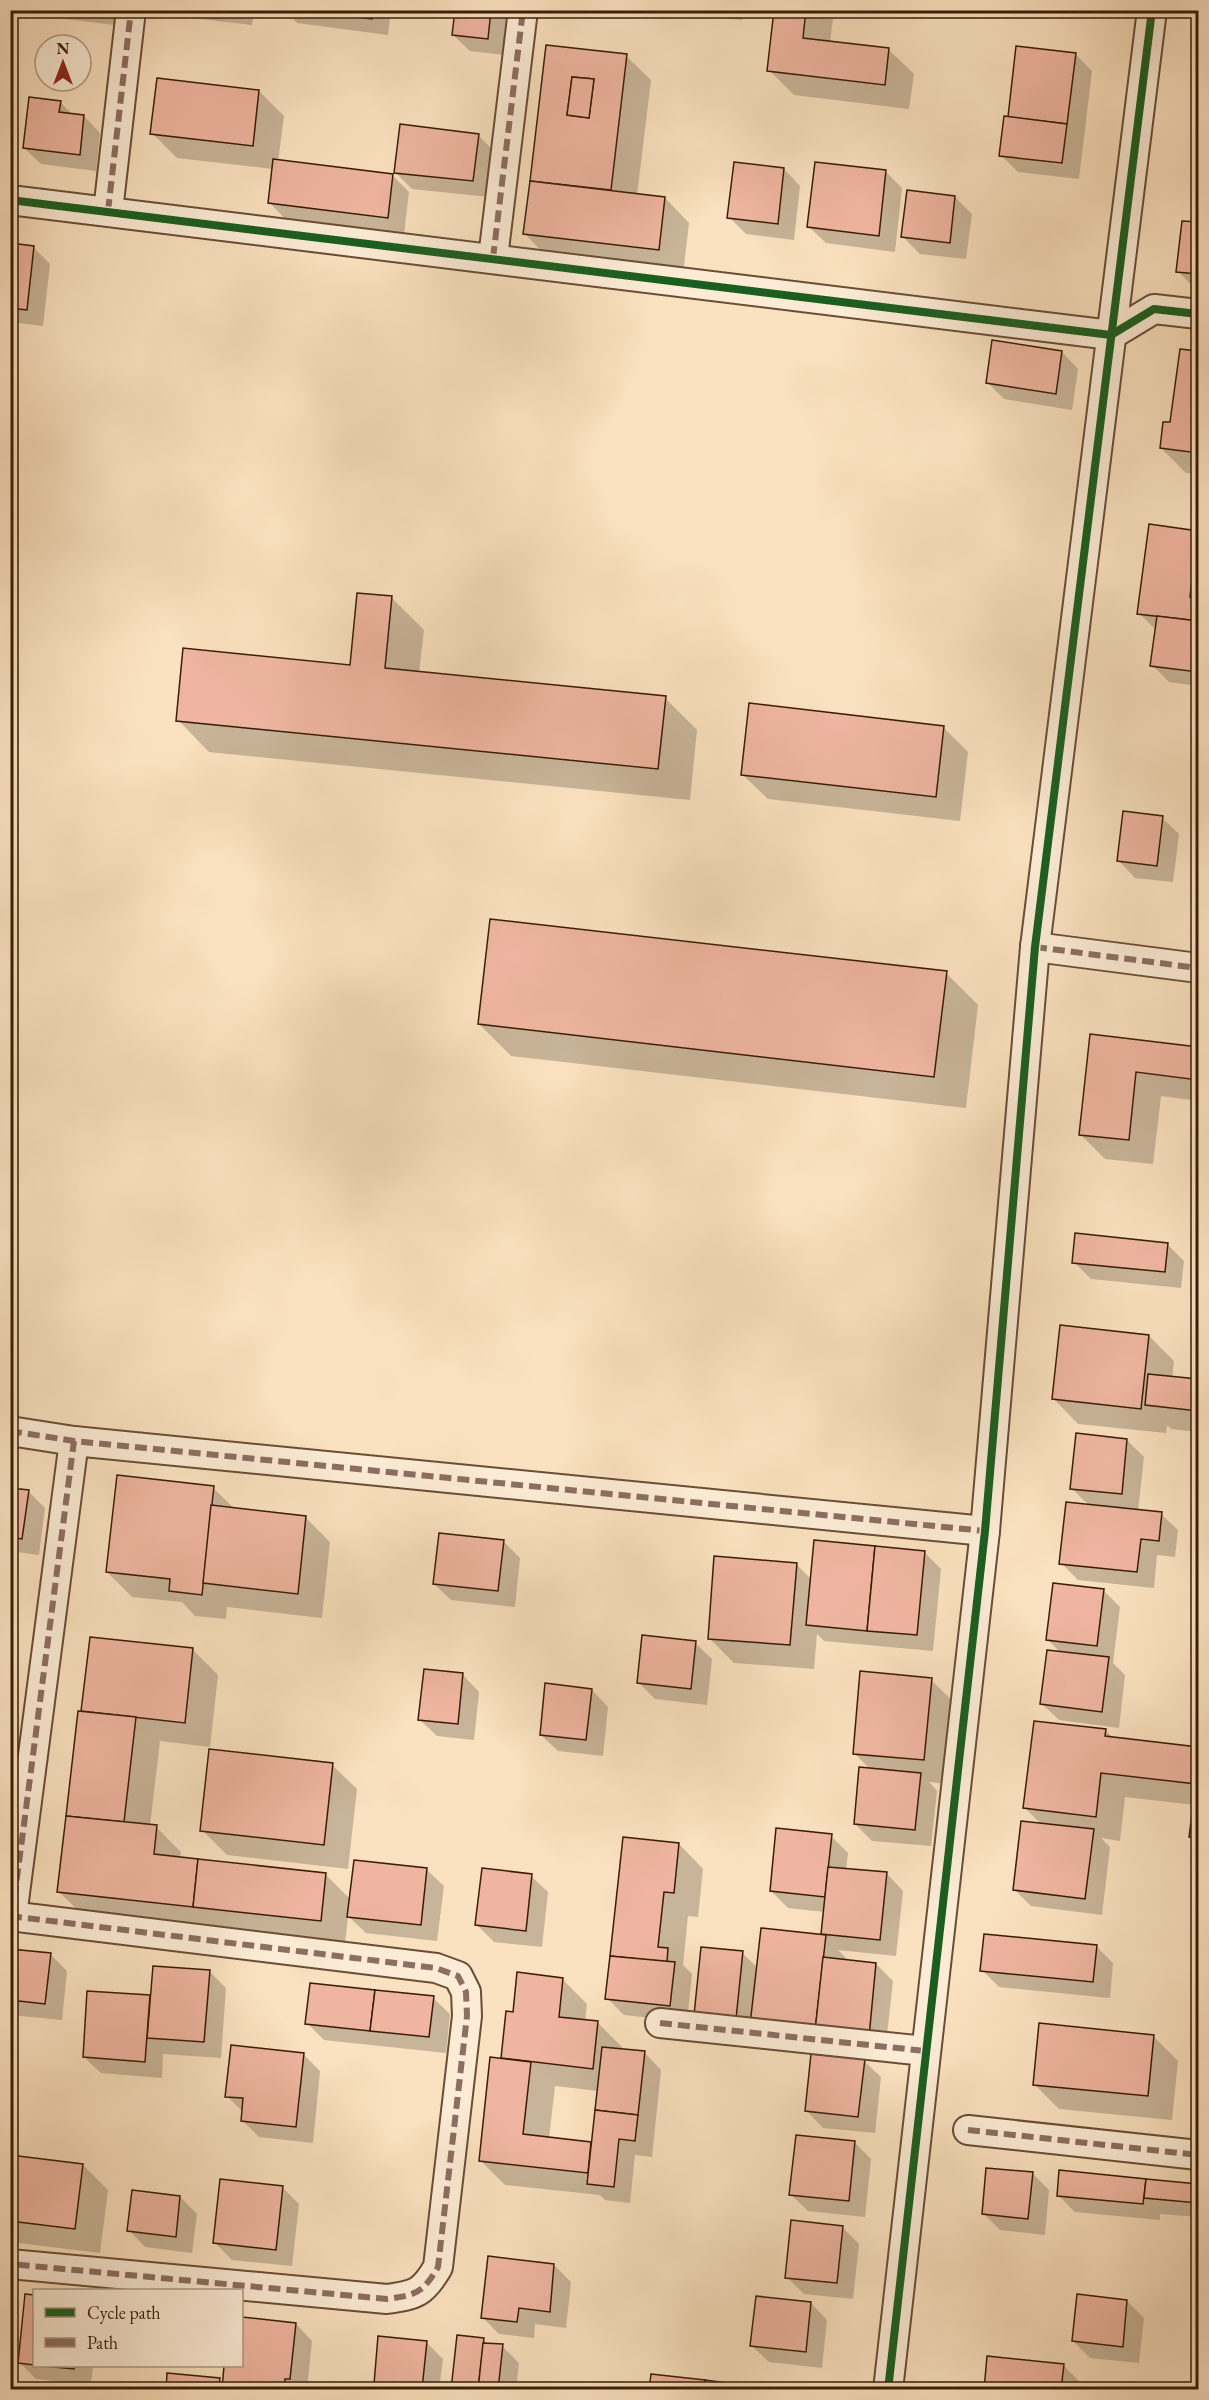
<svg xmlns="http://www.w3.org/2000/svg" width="1209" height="2400" font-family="'EB Garamond',serif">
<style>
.shadow{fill:#0003;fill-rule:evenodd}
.building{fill:#efb5a0;stroke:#3a1c07;stroke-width:1.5;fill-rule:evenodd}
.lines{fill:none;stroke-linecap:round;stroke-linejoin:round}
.minor-casing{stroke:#6a4d35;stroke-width:32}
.minor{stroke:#fcecd5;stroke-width:28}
.quiet{stroke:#8d6e63;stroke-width:6;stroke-dasharray:12 6;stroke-linecap:butt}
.cycleway-casing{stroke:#fcecd5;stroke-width:11}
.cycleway{stroke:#1b5e20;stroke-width:8}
</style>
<rect width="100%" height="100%" fill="#fae1bf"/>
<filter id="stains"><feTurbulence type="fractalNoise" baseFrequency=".00333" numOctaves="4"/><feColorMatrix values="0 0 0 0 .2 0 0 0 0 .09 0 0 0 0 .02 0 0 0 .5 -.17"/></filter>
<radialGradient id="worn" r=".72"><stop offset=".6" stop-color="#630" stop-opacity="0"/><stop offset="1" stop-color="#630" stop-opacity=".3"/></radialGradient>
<g class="shadow">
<path d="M56 10H141L139 28 65 19Z"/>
<path d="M176 10H254L252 25 183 17Z"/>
<path d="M284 10H391L388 35 297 23Z"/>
<path d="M456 10H510L504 55 470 51 453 35Z"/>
<path d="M683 10H744L742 20 686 14Z"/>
<path d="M776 10H834L830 43 889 50 914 74 909 109 794 95 769 70Z"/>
<path d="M1196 44H1198V86L1193 80Z"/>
<path d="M547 46 626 56 651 80 637 195 665 198 689 223 683 274 549 259 525 234Z"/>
<path d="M1075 54 1092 71 1079 179 1018 172 1001 155 1009 118Z"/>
<path d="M259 91 284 116 278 162 392 175 409 192 404 234 286 220 270 203 273 169 177 158 152 133Z"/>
<path d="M60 102 73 115 84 116 100 133 96 171 41 164 24 148Z"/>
<path d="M478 135 495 152 489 197 412 189 395 172Z"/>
<path d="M784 169 800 186 794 240 746 234 729 217Z"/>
<path d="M886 172 902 188 895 252 826 243 809 227Z"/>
<path d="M955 197 972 214 966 259 920 254 903 237Z"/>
<path d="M1183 222 1198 224V292L1178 271Z"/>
<path d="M10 245 33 247 50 264 43 326 10 322Z"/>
<path d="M1181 351 1198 353V474L1186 473 1161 448 1171 424Z"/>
<path d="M1062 352 1078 369 1072 410 1004 399 987 382Z"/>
<path d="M1150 526 1198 533V686L1169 682 1152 665 1156 630 1139 613Z"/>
<path d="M392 598 424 630 419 673 665 698 697 730 690 800 209 752 178 720 351 666Z"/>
<path d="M943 727 968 752 960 821 768 799 743 775Z"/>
<path d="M1162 818 1179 834 1173 882 1135 878 1119 861Z"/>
<path d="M946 973 978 1005 966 1108 511 1056 479 1024Z"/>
<path d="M1092 1036 1198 1048V1101L1161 1096 1153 1164 1105 1159 1080 1134Z"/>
<path d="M1167 1244 1184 1261 1181 1288 1091 1279 1074 1262Z"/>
<path d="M1149 1336 1174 1361 1172 1378 1198 1380V1432L1171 1429 1167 1425 1166 1433 1078 1424 1054 1399Z"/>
<path d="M1127 1440 1144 1457 1138 1511 1161 1514 1178 1530 1175 1557 1157 1555 1154 1588 1078 1580 1061 1563 1090 1506 1072 1489Z"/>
<path d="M213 1488 235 1509 305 1517 330 1542 322 1618 227 1607 226 1619 195 1616 182 1602 132 1597 107 1572Z"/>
<path d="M10 1489 28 1491 45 1508 39 1555 10 1551Z"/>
<path d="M504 1542 520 1558 515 1607 451 1600 434 1584Z"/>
<path d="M924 1552 941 1569 933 1651 824 1641 817 1634 814 1669 734 1663 709 1638 796 1564 812 1580Z"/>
<path d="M1103 1590 1120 1607 1113 1663 1125 1675 1119 1728 1059 1720 1042 1704 1061 1653 1048 1640Z"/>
<path d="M91 1639 193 1650 218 1675 210 1747 160 1741 150 1826 156 1827 181 1852 180 1858 325 1874 351 1900 427 1870 444 1886 437 1941 366 1933 348 1916 345 1945 84 1916 59 1892Z"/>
<path d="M695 1643 712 1659 707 1705 655 1699 638 1682Z"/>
<path d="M463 1675 479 1692 474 1740 437 1736 420 1720Z"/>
<path d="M931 1680 956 1704 948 1784 929 1782 937 1791 931 1846 872 1841 855 1824 871 1770 854 1753Z"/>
<path d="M592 1690 608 1707 603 1756 558 1751 541 1735Z"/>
<path d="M1106 1731 1113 1738 1198 1749V1845L1191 1837 1195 1805 1125 1797 1120 1841 1101 1838 1110 1847 1102 1915 1031 1906 1015 1890 1042 1825 1024 1807Z"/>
<path d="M332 1765 357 1789 348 1869 227 1855 202 1830Z"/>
<path d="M831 1836 848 1853 846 1870 887 1874 903 1891 896 1956 838 1950 850 1962 876 1964 893 1981 885 2053 840 2048 839 2058 864 2061 881 2077 875 2133 823 2128 807 2111 813 2052 712 2031 742 1953 758 1968 762 1930 826 1936 823 1933 825 1912 788 1908 771 1891Z"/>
<path d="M679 1844 703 1869 698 1917 688 1916 683 1965 692 1974 687 2022 624 2015 607 1998Z"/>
<path d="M531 1876 548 1892 542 1947 494 1942 477 1925Z"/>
<path d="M1096 1946 1113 1963 1110 1998 999 1987 982 1970Z"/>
<path d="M10 1950 50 1954 67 1971 62 2020 11 2015Z"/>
<path d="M209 1971 226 1988 221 2058 163 2054 162 2078 101 2073 84 2057 89 1992 152 1996Z"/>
<path d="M562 1979 587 2004 585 2021 597 2022 622 2047V2050L645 2053 661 2070 652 2157 635 2155 630 2203 605 2200 600 2195 505 2185 480 2160 502 2060 507 2013 515 2014ZM555 2086 599 2091 593 2145 591 2143 549 2138Z"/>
<path d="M433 1998 450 2014 446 2053 324 2040 307 2023Z"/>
<path d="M1153 2036 1178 2061 1172 2120 1059 2109 1034 2084Z"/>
<path d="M304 2055 320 2071 313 2143 259 2137 242 2120 243 2112 227 2096Z"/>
<path d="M854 2142 871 2159 865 2217 808 2211 791 2195Z"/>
<path d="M10 2156 83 2165 108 2190 100 2253 10 2242Z"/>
<path d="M1061 2172 1198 2186V2217L1160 2214V2220L1075 2212 1058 2195Z"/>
<path d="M1032 2173 1049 2190 1045 2235 1000 2230 984 2214Z"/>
<path d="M282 2187 299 2204 292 2266 232 2260 215 2243Z"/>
<path d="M180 2197 197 2214 192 2253 145 2247 129 2230Z"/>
<path d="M842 2227 859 2244 853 2299 804 2294 787 2277Z"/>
<path d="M554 2265 571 2282 566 2328 535 2324 534 2338 499 2334 482 2317Z"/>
<path d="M26 2296H34V2366H93L91 2385 36 2379 19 2362Z"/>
<path d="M1127 2301 1144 2318 1139 2363 1090 2358 1073 2341Z"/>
<path d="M811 2303 827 2320 822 2368 769 2362 752 2346Z"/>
<path d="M242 2319 296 2324 312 2341 307 2390H167L219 2380 224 2385 226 2366H242Z"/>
<path d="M483 2339 488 2345 502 2346 519 2363 516 2390H453Z"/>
<path d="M426 2342 443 2359 439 2390H381L375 2384Z"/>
<path d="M1063 2365 1080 2382 1079 2390H985Z"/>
</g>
<g class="building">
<path d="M305 10H373L372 19Z"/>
<path d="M455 10H491L488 39 452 35Z"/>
<path d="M774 10H806L803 38 889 48 885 85 767 71Z"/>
<path d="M1195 42 1198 43V81H1192Z"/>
<path d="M546 45 627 54 611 190 530 181ZM572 77 594 79 589 118 567 115Z"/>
<path d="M1016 46 1076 53 1067 124 1008 117Z"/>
<path d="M572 77 594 79 589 118 567 115Z"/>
<path d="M157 78 259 90 253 146 150 134Z"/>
<path d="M29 97 61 101 59 112 84 115 80 155 23 148Z"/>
<path d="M1004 116 1067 124 1062 163 999 156Z"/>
<path d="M400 124 479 134 473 181 394 173Z"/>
<path d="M273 159 393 174 388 218 268 203Z"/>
<path d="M734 162 784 168 778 224 727 218Z"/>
<path d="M815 162 886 170 879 236 807 227Z"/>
<path d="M530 181 665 197 659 250 523 234Z"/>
<path d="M907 190 955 196 950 243 901 237Z"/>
<path d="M1182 221 1198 222V274L1176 272Z"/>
<path d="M10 243 34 246 27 310 10 308Z"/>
<path d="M992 340 1062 351 1056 394 986 383Z"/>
<path d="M1180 349 1198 351V453L1160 448 1163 422H1170Z"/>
<path d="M1149 524 1198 531 1190 597 1198 598V621L1137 614Z"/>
<path d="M357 593 392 596 385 668 666 696 658 769 176 721 183 648 350 665Z"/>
<path d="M1157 616 1198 621V672L1150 666Z"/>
<path d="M749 703 944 726 936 797 741 775Z"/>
<path d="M1123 811 1163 816 1157 866 1117 861Z"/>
<path d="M490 919 947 971 934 1077 478 1024Z"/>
<path d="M1090 1034 1198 1047V1080L1136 1072 1129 1140 1079 1135Z"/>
<path d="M1075 1233 1168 1243 1165 1272 1072 1263Z"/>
<path d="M1060 1325 1149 1335 1141 1409 1052 1399Z"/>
<path d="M1148 1374 1198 1379V1411L1145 1405Z"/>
<path d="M1076 1433 1127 1439 1122 1494 1070 1489Z"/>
<path d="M117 1475 214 1486 202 1595 169 1591 170 1579 106 1572Z"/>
<path d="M10 1488 29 1490 22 1539 10 1537Z"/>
<path d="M1066 1502 1162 1512 1159 1541 1141 1539 1137 1572 1059 1564Z"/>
<path d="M211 1505 306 1516 298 1594 203 1583Z"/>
<path d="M439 1533 504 1540 498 1591 433 1584Z"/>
<path d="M814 1540 875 1546 867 1631 806 1625Z"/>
<path d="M875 1546 925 1551 917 1635 867 1631Z"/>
<path d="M714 1556 797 1563 790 1645 708 1639Z"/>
<path d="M1053 1583 1104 1589 1097 1646 1046 1640Z"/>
<path d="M642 1635 696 1641 691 1689 637 1683Z"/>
<path d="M90 1637 193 1648 185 1723 81 1711Z"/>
<path d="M1047 1650 1109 1657 1102 1712 1040 1704Z"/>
<path d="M424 1669 463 1673 458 1724 418 1720Z"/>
<path d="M860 1671 932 1678 924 1760 853 1754Z"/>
<path d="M545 1683 592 1689 586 1740 540 1735Z"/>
<path d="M78 1711 136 1717 124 1822 66 1816Z"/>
<path d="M1034 1721 1106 1729 1105 1736 1198 1747V1838L1189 1837 1196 1784 1101 1773 1096 1817 1023 1808Z"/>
<path d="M209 1749 333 1763 324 1845 200 1831Z"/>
<path d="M859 1767 921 1773 915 1830 854 1824Z"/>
<path d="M66 1816 157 1825 154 1854 198 1859 193 1907 57 1892Z"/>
<path d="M1021 1821 1094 1829 1085 1899 1013 1890Z"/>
<path d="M776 1828 832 1834 825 1897 770 1891Z"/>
<path d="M623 1837 679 1843 674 1893 664 1892 658 1947 668 1948 667 1962 610 1956Z"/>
<path d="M198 1859 326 1873 321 1921 193 1907Z"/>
<path d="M354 1860 427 1868 421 1925 347 1917Z"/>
<path d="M828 1867 887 1872 880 1940 821 1934Z"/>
<path d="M482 1868 532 1874 526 1931 475 1925Z"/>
<path d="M761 1928 826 1935 815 2031 750 2025Z"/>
<path d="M984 1934 1097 1945 1093 1982 980 1971Z"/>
<path d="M701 1947 743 1951 736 2019 694 2015Z"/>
<path d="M10 1949 51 1953 45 2004 10 2000Z"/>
<path d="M610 1956 675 1962 670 2006 605 1999Z"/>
<path d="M823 1957 876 1963 869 2037 815 2031Z"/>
<path d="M153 1966 210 1970 204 2042 147 2038Z"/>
<path d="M517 1972 563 1978 559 2017 598 2021 593 2069 501 2058 506 2011 513 2012Z"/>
<path d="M310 1983 375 1990 370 2031 305 2024Z"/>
<path d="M375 1990 434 1996 429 2037 370 2031Z"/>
<path d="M87 1991 150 1995 145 2062 83 2057Z"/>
<path d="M1039 2023 1154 2035 1148 2096 1033 2085Z"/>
<path d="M231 2045 304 2053 296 2127 241 2121 243 2098 225 2097Z"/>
<path d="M602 2047 645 2051 638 2115 595 2110Z"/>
<path d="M811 2054 865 2059 858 2117 805 2111Z"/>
<path d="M490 2057 531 2062 523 2134 591 2142 588 2173 479 2161Z"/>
<path d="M595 2110 638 2115 635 2141 619 2139 614 2187 587 2184Z"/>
<path d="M796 2135 855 2141 849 2201 789 2195Z"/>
<path d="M10 2155 83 2164 75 2229 10 2221Z"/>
<path d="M986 2168 1033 2172 1028 2219 982 2214Z"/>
<path d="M1059 2170 1146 2179 1143 2204 1057 2196Z"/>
<path d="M220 2179 283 2186 276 2250 213 2243Z"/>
<path d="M1146 2179 1198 2184V2203L1144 2198Z"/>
<path d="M132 2190 180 2196 176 2237 127 2231Z"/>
<path d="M791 2220 843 2226 837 2283 785 2278Z"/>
<path d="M488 2256 554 2264 550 2312 519 2308 517 2322 481 2318Z"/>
<path d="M25 2294 34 2295V2365L18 2363Z"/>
<path d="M1077 2294 1127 2300 1123 2347 1072 2341Z"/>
<path d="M756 2296 811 2302 806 2352 750 2346Z"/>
<path d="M242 2317 296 2323 290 2379H285L284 2390 222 2389 224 2366H242Z"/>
<path d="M457 2335 484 2338 478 2390H451Z"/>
<path d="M378 2336 427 2341 422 2389 374 2384Z"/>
<path d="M483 2343 503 2344 498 2390H478Z"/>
<path d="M987 2356 1064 2364 1061 2390H984Z"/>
<path d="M43 2366H75L74 2369Z"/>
<path d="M167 2373 220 2378 218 2390H166Z"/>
<path d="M651 2374 705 2380 704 2390H649Z"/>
<path d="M705 2380 782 2390H704Z"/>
</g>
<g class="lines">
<g class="minor-casing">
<g id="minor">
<path d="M10 200 1111 335 1154 309 1198 314"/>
<path d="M108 211 131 10"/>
<path d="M493 258 523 10"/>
<path d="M1035 947 1198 968"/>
<path d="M10 1431 74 1441 985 1531"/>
<path d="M10 1916 436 1968 458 1976 466 1992 467 2016 438 2267C423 2293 416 2295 387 2299L10 2264"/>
<path d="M12 1916 74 1441"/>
<path d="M660 2023 925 2051"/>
<path d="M968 2130 1198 2155"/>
<path d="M888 2390 985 1531 1035 947 1152 10"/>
</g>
</g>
<use href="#minor" class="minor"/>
<g class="quiet">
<path d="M108 211 131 10"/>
<path d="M493 258 523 10"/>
<path d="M1035 947 1198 968"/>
<path d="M10 1431 74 1441 985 1531"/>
<path d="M10 1916 436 1968 458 1976 466 1992 467 2016 438 2267C423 2293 416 2295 387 2299L10 2264"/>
<path d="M12 1916 74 1441"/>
<path d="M660 2023 925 2051"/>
<path d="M968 2130 1198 2155"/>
</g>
<g class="cycleway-casing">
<g id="cycleway">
<path d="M10 200 1111 335 1154 309 1198 314"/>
<path d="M888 2390 985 1531 1035 947 1152 10"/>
</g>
</g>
<use href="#cycleway" class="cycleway"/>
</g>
<rect width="1209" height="2400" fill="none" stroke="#fae1bf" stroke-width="36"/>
<rect x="12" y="12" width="1185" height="2376" fill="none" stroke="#3a1c07" stroke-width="3"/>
<rect x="18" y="18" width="1173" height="2364" fill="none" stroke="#3a1c07" stroke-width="1.5"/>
<rect x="33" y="2289" width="210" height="78" fill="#fcecd5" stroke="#ae9983" stroke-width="1.5"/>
<rect x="45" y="2308" width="30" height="9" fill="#1b5e20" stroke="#ae9983" stroke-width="1.5"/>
<text x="87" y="2319" font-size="18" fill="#3a1c07">Cycle path</text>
<rect x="45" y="2338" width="30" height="9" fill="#8d6e63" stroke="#ae9983" stroke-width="1.5"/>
<text x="87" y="2349" font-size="18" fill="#3a1c07">Path</text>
<g transform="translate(63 63)"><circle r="28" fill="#fcecd5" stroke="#ae9983" stroke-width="1.5"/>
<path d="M0-4.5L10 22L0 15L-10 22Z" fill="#8f2418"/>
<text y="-9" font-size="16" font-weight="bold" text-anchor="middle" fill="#3a1c07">N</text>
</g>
<rect width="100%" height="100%" filter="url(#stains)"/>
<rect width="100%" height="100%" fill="url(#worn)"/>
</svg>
